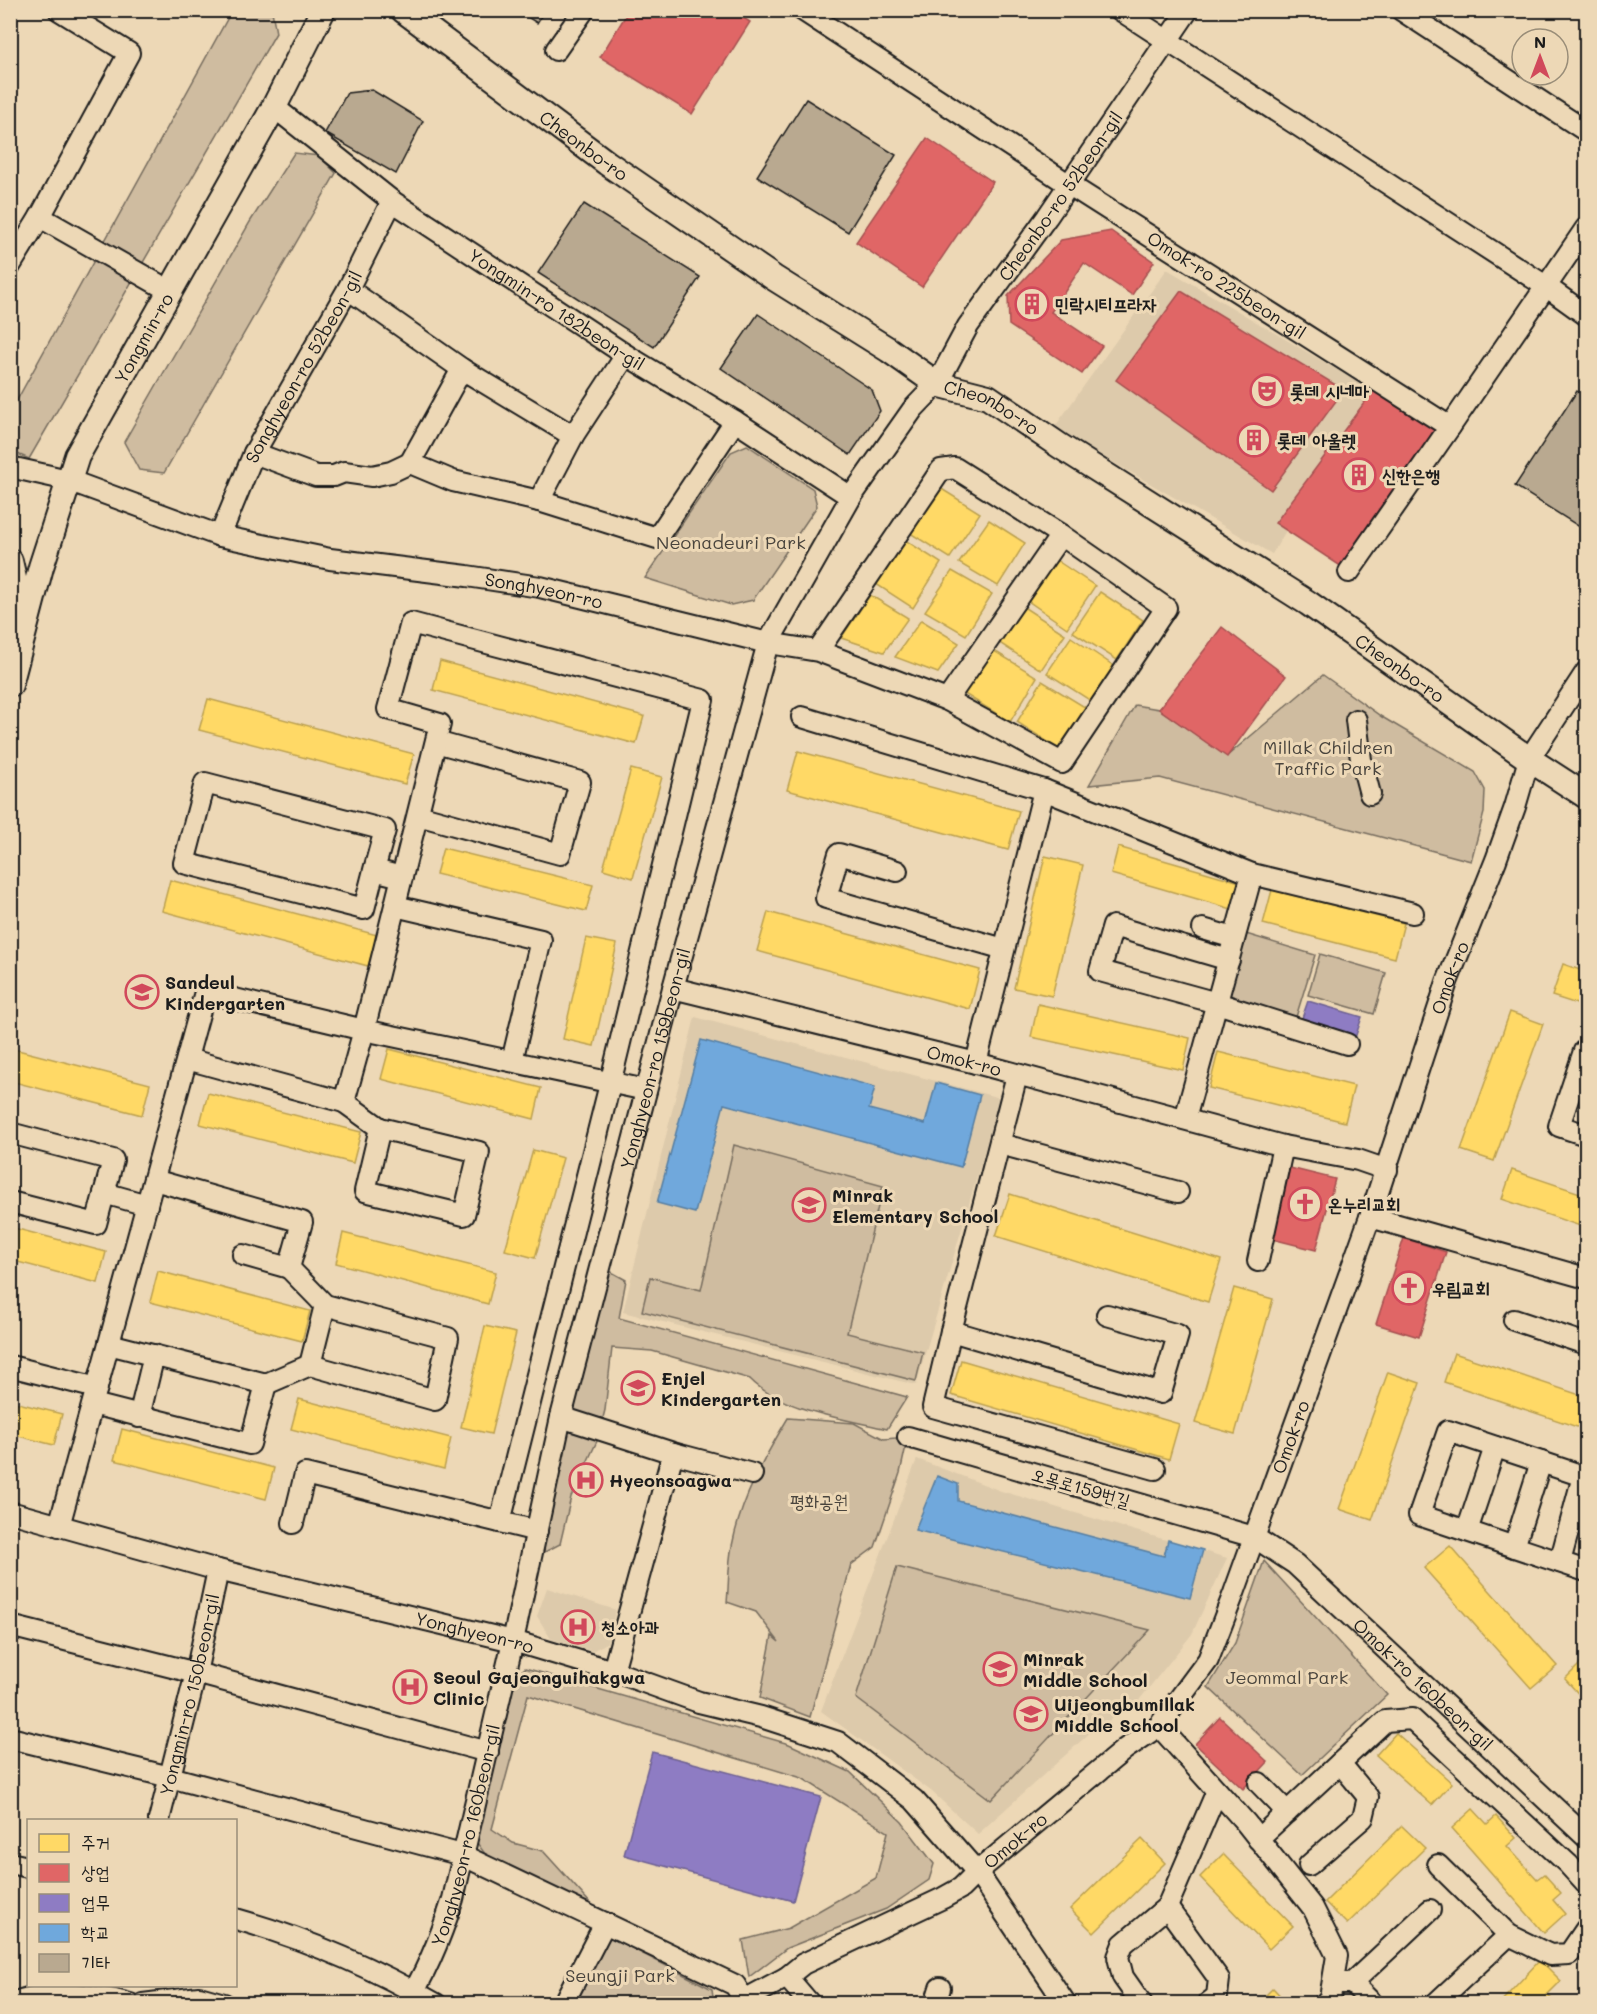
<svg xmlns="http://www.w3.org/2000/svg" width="1597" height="2014" font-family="Mali,'Poor Story',sans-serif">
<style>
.built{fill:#ddcaab}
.green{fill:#cfbca0;stroke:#766c5e;stroke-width:1.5}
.homes{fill:#ffd966;stroke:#bba050;stroke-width:1.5}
.shops{fill:#e06666;stroke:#a55050;stroke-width:1.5}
.offices{fill:#8e7cc3;stroke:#6c5f91;stroke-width:1.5}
.schools{fill:#6fa8dc;stroke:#567ea2;stroke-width:1.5}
.building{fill:#b9a990;stroke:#1c1c1c;stroke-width:1.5}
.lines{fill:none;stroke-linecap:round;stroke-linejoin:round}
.minor-casing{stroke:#1c1c1c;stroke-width:24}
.major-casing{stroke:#1c1c1c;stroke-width:28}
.minor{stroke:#edd8b6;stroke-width:20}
.major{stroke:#edd8b6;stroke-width:24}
.labels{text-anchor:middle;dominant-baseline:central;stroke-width:6;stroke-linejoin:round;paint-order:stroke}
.street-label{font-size:18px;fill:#1c1c1c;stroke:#edd8b6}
.poi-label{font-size:18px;font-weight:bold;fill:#1c1c1c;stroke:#edd8b6;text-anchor:start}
.park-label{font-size:18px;fill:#49443d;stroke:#edd8b6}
</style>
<rect width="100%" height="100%" fill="#edd8b6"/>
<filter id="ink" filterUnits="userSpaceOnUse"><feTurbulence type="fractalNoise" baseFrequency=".0167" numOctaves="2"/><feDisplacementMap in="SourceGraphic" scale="12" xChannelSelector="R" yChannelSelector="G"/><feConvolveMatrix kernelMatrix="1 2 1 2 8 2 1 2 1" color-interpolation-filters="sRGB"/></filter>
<g filter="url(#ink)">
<g class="built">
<path d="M1167 269 1371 390 1272 554 1054 428Z"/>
<path d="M695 1017 1000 1098 916 1385 623 1312Z"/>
<path d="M917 1459 1001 1491 1227 1558 1192 1634 1136 1704 1092 1731 978 1834 931 1791 821 1711Z"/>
<path d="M547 1588 616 1610 607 1643 592 1651 551 1639 537 1616Z"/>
</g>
<g class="green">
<path d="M229 11H272L276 33 29 459 11 451V411L231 12Z"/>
<path d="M294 153 319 156 336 173 164 473 139 470 124 442 250 222Z"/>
<path d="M747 445 813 489 817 506 753 600 731 605 645 578 731 452Z"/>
<path d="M1323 675 1382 717 1475 772 1485 790 1484 813 1471 861 1160 778 1089 785 1135 705 1159 709 1227 756Z"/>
<path d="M1246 934 1315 955 1296 1017 1227 996Z"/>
<path d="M1320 954 1386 973 1374 1014 1308 995Z"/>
<path d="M734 1145 883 1186 847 1333 923 1352 916 1381 642 1311 650 1277 701 1290Z"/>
<path d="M606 1269 626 1280 619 1318 907 1397 887 1429C845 1419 780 1410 750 1379L652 1351 612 1348 605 1410 597 1441 571 1497 560 1544 539 1555 571 1400Z"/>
<path d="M788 1418 854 1423 884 1439 908 1437 900 1473 875 1547 851 1565 810 1717 760 1698 772 1636 779 1642 756 1612 727 1602C729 1584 728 1564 732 1546 741 1499 764 1458 788 1418Z"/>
<path d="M1264 1561 1387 1695 1302 1775 1208 1687 1235 1643Z"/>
<path d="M897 1567 1150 1630 991 1800 856 1698Z"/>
<path d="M525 1668 789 1744 850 1772 902 1822 934 1864 929 1880 886 1909 787 1948 749 1977 743 1940 789 1928 876 1878 888 1832 802 1778 528 1695 492 1829 513 1843 543 1851 592 1905 488 1858 472 1836 510 1680Z"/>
<path d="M608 1936 712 1989 714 2003 574 2004Z"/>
</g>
<g class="homes">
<path d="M940 488 980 513 950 558 910 533Z"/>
<path d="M989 520 1025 543 998 586 959 563Z"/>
<path d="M905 540 941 563 913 608 876 584Z"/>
<path d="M1056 560 1095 586 1067 628 1028 601Z"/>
<path d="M952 571 992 594 966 635 925 611Z"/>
<path d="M1100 592 1143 620 1117 660 1073 632Z"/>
<path d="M870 595 908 618 884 652 841 638Z"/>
<path d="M1022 606 1065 634 1041 670 998 642Z"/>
<path d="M921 620 959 643 938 673 895 657Z"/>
<path d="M1071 637 1114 666 1091 701 1047 673Z"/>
<path d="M991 649 1037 677 1010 722 963 693Z"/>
<path d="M440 661 644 716 636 744 433 690Z"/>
<path d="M1042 681 1088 709 1062 751 1017 722Z"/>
<path d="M208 699 414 754 405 784 199 730Z"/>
<path d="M798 751 1019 811 1008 850 787 790Z"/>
<path d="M631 769 662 777 633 878 603 869Z"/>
<path d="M1118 847 1240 882 1232 909 1111 874Z"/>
<path d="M443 848 593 885 586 911 436 874Z"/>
<path d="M1045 856 1083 865 1052 996 1014 988Z"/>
<path d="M170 880 377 935 368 966 162 911Z"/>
<path d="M1272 890 1404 923 1395 958 1263 924Z"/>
<path d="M768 912 980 970 970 1009 757 951Z"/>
<path d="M586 938 617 944 594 1046 563 1039Z"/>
<path d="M1563 964 1586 972V1007L1552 996Z"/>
<path d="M1038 1004 1190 1038 1183 1070 1031 1037Z"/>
<path d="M1510 1012 1543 1024 1494 1161 1461 1150Z"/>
<path d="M10 1048 150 1084 142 1115 10 1081Z"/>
<path d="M389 1049 541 1088 534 1119 381 1079Z"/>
<path d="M1218 1052 1354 1086 1345 1122 1209 1088Z"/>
<path d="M208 1093 361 1132 353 1163 200 1124Z"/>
<path d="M533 1150 563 1158 535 1258 505 1250Z"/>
<path d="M1512 1170 1586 1195V1228L1502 1199Z"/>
<path d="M1010 1194 1221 1260 1208 1302 996 1236Z"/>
<path d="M10 1227 106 1252 98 1283 10 1260Z"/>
<path d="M343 1233 496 1272 488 1304 336 1263Z"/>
<path d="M158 1271 310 1311 302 1341 150 1302Z"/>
<path d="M1234 1288 1273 1299 1235 1434 1195 1423Z"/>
<path d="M485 1326 516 1333 491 1434 461 1427Z"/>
<path d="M1454 1353 1586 1397V1430L1444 1382Z"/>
<path d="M961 1360 1179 1424 1169 1459 951 1395Z"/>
<path d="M1388 1372 1420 1383 1372 1520 1339 1509Z"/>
<path d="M299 1399 451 1438 444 1469 291 1429Z"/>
<path d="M10 1401 62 1414 54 1445 10 1434Z"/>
<path d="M122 1429 274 1468 266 1499 114 1460Z"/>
<path d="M1450 1546 1557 1666 1531 1688 1424 1568Z"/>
<path d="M1586 1658V1702L1565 1679Z"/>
<path d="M1396 1733 1452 1783 1432 1805 1376 1755Z"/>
<path d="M1473 1809 1487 1824 1496 1816 1516 1838 1507 1846 1537 1879 1544 1874 1561 1893 1553 1900 1565 1914 1544 1933 1452 1828Z"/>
<path d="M1402 1826 1425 1848 1347 1924 1325 1902Z"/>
<path d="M1142 1839 1165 1863 1094 1933 1070 1909Z"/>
<path d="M1223 1854 1293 1926 1269 1949 1200 1877Z"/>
<path d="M1540 1960 1561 1981 1547 1995 1556 2003 1499 2004Z"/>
<path d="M1273 1988 1288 2004H1257Z"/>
</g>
<g class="shops">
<path d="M629 10H731L750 22 692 114 600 57Z"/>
<path d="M927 138 993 182 922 287 856 242Z"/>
<path d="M1111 231 1154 262 1132 295 1084 263 1051 312 1102 346 1082 374 1009 325 1008 296 1061 240Z"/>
<path d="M1181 291 1344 390 1271 490 1116 380Z"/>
<path d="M1373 391 1440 428 1342 567 1275 523Z"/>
<path d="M1222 627 1286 676 1227 757 1159 709Z"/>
<path d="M1290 1168 1335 1179 1316 1250 1272 1239Z"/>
<path d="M1404 1238 1446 1252 1419 1337 1376 1324Z"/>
<path d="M1220 1717 1268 1762 1243 1789 1195 1744Z"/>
</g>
<g class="offices">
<path d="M1308 1001 1362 1017 1355 1038 1301 1021Z"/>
<path d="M652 1752 821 1797 793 1901 624 1855Z"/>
</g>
<g class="schools">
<path d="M701 1040 875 1087 869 1109 925 1124 936 1083 980 1095 961 1167 724 1104 695 1213 657 1203Z"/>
<path d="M937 1476 958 1484V1501L1164 1556 1168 1540 1203 1550 1190 1598 915 1530Z"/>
</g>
<g class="building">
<path d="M516 10H545L537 23Z"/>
<path d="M372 90 423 121 396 174 325 133 347 93Z"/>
<path d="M806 99 896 155 848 232 757 176Z"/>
<path d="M584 204 700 277 654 347 538 273Z"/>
<path d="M758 314 872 390 880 411 850 455 721 368Z"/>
<path d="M1577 391 1586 397V531L1515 486Z"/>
</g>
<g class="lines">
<g class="minor-casing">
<g id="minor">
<path id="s1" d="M802 10 1068 184 1450 427 1586 228"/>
<path d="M1120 10 1547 287 1586 315"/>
<path d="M1401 10 1586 131"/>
<path d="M556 50 584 10"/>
<path id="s2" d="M274 107 392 201 626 355 735 421 851 497"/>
<path d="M40 217 170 291"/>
<path d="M10 266 40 217 129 53 59 10"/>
<path d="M348 289 462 369 573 436"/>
<path d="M254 453 316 476H334L344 472 372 476 391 472 410 463 453 481 539 501 657 538 735 421"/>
<path d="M410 463 462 369"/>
<path id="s3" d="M10 467 68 480 220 536 330 559 467 576 540 587 768 643 818 651 947 700 1062 763 1166 608 1061 535 955 468 941 470 818 651"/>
<path d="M539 501 573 436 626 355"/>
<path id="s4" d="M220 536 254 453 348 289 392 201"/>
<path d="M1349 572 1450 427"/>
<path d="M947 700 1061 535"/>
<path d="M802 717 1044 790 1252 874 1185 1119"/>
<path d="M1356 720 1361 760 1370 794"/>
<path d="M418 815 560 854 580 782 436 742"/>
<path d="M374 870 385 830 205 783 184 863 364 909 374 870 402 877"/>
<path d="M897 871 839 854 826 898 1004 949"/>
<path d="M1252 874 1413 913"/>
<path d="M395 906 541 940 512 1061"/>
<path d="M1203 929 1234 938"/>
<path d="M1229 960 1113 926 1100 971 1217 1003 1347 1044"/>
<path id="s5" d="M673 988 976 1063 1283 1146 1358 1160 1387 1170"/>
<path d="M1586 1052 1584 1051 1559 1126 1586 1135"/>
<path d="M187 1059 344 1102 364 1030 646 1090"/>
<path d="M976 1063 1044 790"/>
<path d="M1017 1075 951 1331 1161 1393 1178 1335 1107 1315"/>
<path d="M344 1102 380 1128 365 1191 464 1215 479 1152 380 1128"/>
<path d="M10 1133 113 1160 96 1224 10 1202"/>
<path d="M1000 1144 1178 1192"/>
<path d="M154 1180 302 1222 289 1268 325 1305 448 1338 435 1400 310 1365 266 1384"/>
<path d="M104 1193 147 1205"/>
<path d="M1370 1217 1586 1278"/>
<path d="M243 1255 289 1268"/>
<path d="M1258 1261 1283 1146"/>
<path d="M1514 1320 1586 1344"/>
<path d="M951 1331 933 1407 1155 1469"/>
<path d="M310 1365 325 1305"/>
<path d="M10 1366 97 1388"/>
<path d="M93 1404 250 1444 266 1384 109 1344"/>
<path d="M139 1417 154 1355"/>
<path d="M561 1417 673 1453 752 1474"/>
<path id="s6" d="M908 1437 1254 1537 1295 1564 1586 1837"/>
<path d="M1586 1477 1448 1431 1419 1515 1586 1571"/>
<path id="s7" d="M10 1512 218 1570 513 1641 613 1671 699 1702 761 1717 838 1742 914 1800 977 1872 1066 2004"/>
<path d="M293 1523 305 1474 500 1522"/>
<path d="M59 1526 205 992 364 1030 440 724 388 709 411 623 703 700 610 1084 500 1522 537 1531"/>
<path d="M1467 1531 1495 1447"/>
<path d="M1514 1547 1541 1462"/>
<path d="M1560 1562 1583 1476"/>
<path d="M10 1626 196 1673 488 1752"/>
<path d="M613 1671 673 1453"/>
<path d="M1159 1726 1246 1823 1313 1908 1337 1956 1330 1998 1324 2004"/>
<path d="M10 1738 170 1777 462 1855 735 1985 744 2000"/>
<path d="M1259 1783 1287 1812"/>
<path id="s8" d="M159 1820 196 1673 218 1570"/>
<path d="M1258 1839 1385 1721 1412 1719 1568 1864 1586 1884"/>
<path d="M10 1863 28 1867"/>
<path d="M1309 1865 1363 1818 1368 1797 1340 1763"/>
<path d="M1438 1865 1509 1935 1550 1955 1569 1954 1586 1929"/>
<path d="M1167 1907 1219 1979 1217 1996 1207 2004"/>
<path d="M236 1919C306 1939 372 1967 436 2004"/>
<path d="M787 1977 810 2004"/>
<path d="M1341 1983H1352L1373 2004"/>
<path d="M1352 1983 1430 1910"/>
<path d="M12 2004C47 1987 94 1994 130 2004"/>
<path d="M143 2004 199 1997 224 2004"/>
<path id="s9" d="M406 2004C426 1974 442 1933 453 1899L513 1641 561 1417 673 988 768 643 851 497 913 409 937 384 968 326 1047 217 1188 10"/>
<path d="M563 2004 605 1923"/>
<path id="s10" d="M743 2004 744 2000 787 1977 803 1964 943 1898 961 1888 977 1872 1125 1749 1159 1726 1208 1660 1234 1593 1370 1217 1447 982 1496 860 1515 807 1529 759 1586 672"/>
<path d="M935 2004 940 1988"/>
<path d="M1142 2004 1123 1977 1118 1957 1123 1944 1167 1907 1217 1791"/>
<path d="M1435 2004 1509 1935"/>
</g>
</g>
<g class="major-casing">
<g id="major">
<path id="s11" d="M403 10 607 163 774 278 889 350 937 384 988 397 1060 446 1308 603 1529 759 1586 796"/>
<path d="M10 561 24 623"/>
<path id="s12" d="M10 685 41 567 77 456 274 107 323 10"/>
</g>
</g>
<use href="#minor" class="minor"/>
<use href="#major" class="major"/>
</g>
</g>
<defs>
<g id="building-ring" transform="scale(1.725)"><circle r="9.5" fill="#edd8b6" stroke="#d1495b" stroke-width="1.5"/><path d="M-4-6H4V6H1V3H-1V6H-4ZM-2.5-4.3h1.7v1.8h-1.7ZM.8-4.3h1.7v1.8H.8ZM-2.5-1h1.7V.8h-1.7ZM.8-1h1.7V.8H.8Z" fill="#d1495b"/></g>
<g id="theatre-ring" transform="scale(1.725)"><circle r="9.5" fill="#edd8b6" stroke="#d1495b" stroke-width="1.5"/><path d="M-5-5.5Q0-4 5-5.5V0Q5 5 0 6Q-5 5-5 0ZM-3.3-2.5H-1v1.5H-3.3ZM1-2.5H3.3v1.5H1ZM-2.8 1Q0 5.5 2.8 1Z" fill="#d1495b"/></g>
<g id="school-ring" transform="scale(1.725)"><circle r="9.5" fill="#edd8b6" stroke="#d1495b" stroke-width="1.5"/><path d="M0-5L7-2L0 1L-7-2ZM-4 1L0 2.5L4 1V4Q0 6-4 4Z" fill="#d1495b"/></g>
<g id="church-ring" transform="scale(1.725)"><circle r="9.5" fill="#edd8b6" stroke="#d1495b" stroke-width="1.5"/><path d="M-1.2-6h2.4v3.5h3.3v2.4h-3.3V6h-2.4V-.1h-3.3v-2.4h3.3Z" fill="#d1495b"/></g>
<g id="hospital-ring" transform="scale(1.725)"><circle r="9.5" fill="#edd8b6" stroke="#d1495b" stroke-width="1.5"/><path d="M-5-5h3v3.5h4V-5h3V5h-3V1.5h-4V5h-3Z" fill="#d1495b"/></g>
</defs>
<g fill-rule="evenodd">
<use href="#building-ring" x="1032" y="304"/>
<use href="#theatre-ring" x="1267" y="391"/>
<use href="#building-ring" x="1254" y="440"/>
<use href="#building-ring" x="1359" y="475"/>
<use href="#school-ring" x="142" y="992"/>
<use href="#church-ring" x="1305" y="1204"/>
<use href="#school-ring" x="809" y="1205"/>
<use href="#church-ring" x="1409" y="1288"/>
<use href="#school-ring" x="638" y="1388"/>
<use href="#hospital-ring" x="586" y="1480"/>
<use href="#hospital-ring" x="578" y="1627"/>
<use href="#school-ring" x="1000" y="1669"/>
<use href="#hospital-ring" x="410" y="1687"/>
<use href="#school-ring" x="1031" y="1714"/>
</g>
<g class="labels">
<g class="street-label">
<text stroke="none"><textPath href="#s11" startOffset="226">Cheonbo-ro</textPath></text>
<text stroke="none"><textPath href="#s9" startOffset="1946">Cheonbo-ro 52beon-gil</textPath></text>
<text stroke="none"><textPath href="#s1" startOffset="506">Omok-ro 225beon-gil</textPath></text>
<text stroke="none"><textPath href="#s2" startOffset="348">Yongmin-ro 182beon-gil</textPath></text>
<text stroke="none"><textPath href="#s12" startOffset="374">Yongmin-ro</textPath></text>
<text stroke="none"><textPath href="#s4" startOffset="189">Songhyeon-ro 52beon-gil</textPath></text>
<text stroke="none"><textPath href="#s11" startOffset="712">Cheonbo-ro</textPath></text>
<text stroke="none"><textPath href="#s3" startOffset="550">Songhyeon-ro</textPath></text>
<text stroke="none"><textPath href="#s11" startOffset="1198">Cheonbo-ro</textPath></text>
<text stroke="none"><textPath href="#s10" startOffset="1311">Omok-ro</textPath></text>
<text stroke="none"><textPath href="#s9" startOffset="980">Yonghyeon-ro 159beon-gil</textPath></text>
<text stroke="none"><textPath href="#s5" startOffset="300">Omok-ro</textPath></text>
<text stroke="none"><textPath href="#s10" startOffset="825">Omok-ro</textPath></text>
<text transform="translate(1081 1487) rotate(16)">오목로159번길</text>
<text stroke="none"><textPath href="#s7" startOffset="480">Yonghyeon-ro</textPath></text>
<text stroke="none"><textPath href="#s6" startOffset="585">Omok-ro 160beon-gil</textPath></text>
<text stroke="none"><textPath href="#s8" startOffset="129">Yongmin-ro 150beon-gil</textPath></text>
<text stroke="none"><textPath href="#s9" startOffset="180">Yonghyeon-ro 160beon-gil</textPath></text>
<text stroke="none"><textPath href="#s10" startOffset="321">Omok-ro</textPath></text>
</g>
<g class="poi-label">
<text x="1055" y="304">민락시티프라자</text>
<text x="1290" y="391">롯데 시네마</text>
<text x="1277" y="440">롯데 아울렛</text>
<text x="1382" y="475">신한은행</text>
<text x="165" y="982">Sandeul<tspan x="165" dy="21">Kindergarten</tspan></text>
<text x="832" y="1195">Minrak<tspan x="832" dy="21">Elementary School</tspan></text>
<text x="1328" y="1204">온누리교회</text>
<text x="1432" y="1288">우림교회</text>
<text x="661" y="1378">Enjel<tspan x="661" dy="21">Kindergarten</tspan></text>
<text x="609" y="1480">Hyeonsoagwa</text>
<text x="601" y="1627">청소아과</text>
<text x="1023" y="1659">Minrak<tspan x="1023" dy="21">Middle School</tspan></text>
<text x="433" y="1677">Seoul Gajeonguihakgwa<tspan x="433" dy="21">Clinic</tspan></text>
<text x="1054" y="1704">Uijeongbumillak<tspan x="1054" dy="21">Middle School</tspan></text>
</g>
<g class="park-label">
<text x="731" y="542">Neonadeuri Park</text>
<text x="1328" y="747">Millak Children<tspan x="1328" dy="21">Traffic Park</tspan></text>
<text x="819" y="1501">평화공원</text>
<text x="1287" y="1677">Jeommal Park</text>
<text x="620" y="1975">Seungji Park</text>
</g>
</g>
<rect width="1597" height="2014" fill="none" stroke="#edd8b6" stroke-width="36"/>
<rect x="18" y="18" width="1561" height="1978" fill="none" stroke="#1c1c1c" stroke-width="2" filter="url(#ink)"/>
<rect x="27" y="1819" width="210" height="168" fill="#edd8b6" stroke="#998d78" stroke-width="1.5"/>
<rect x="39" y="1834" width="30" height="18" fill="#ffd966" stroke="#998d78" stroke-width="1.5"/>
<text x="81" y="1849" font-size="18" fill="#1c1c1c">주거</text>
<rect x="39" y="1864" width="30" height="18" fill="#e06666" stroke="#998d78" stroke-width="1.5"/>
<text x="81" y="1879" font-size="18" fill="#1c1c1c">상업</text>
<rect x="39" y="1894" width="30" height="18" fill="#8e7cc3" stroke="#998d78" stroke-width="1.5"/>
<text x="81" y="1909" font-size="18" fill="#1c1c1c">업무</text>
<rect x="39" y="1924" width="30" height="18" fill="#6fa8dc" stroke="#998d78" stroke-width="1.5"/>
<text x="81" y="1939" font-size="18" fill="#1c1c1c">학교</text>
<rect x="39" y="1954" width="30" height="18" fill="#b9a990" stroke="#998d78" stroke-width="1.5"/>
<text x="81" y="1969" font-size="18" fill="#1c1c1c">기타</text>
<g transform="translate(1540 57)"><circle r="28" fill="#edd8b6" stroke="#998d78" stroke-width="1.5"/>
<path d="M0-4.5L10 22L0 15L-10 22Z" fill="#d1495b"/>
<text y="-9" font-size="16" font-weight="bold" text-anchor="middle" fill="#1c1c1c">N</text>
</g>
</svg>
